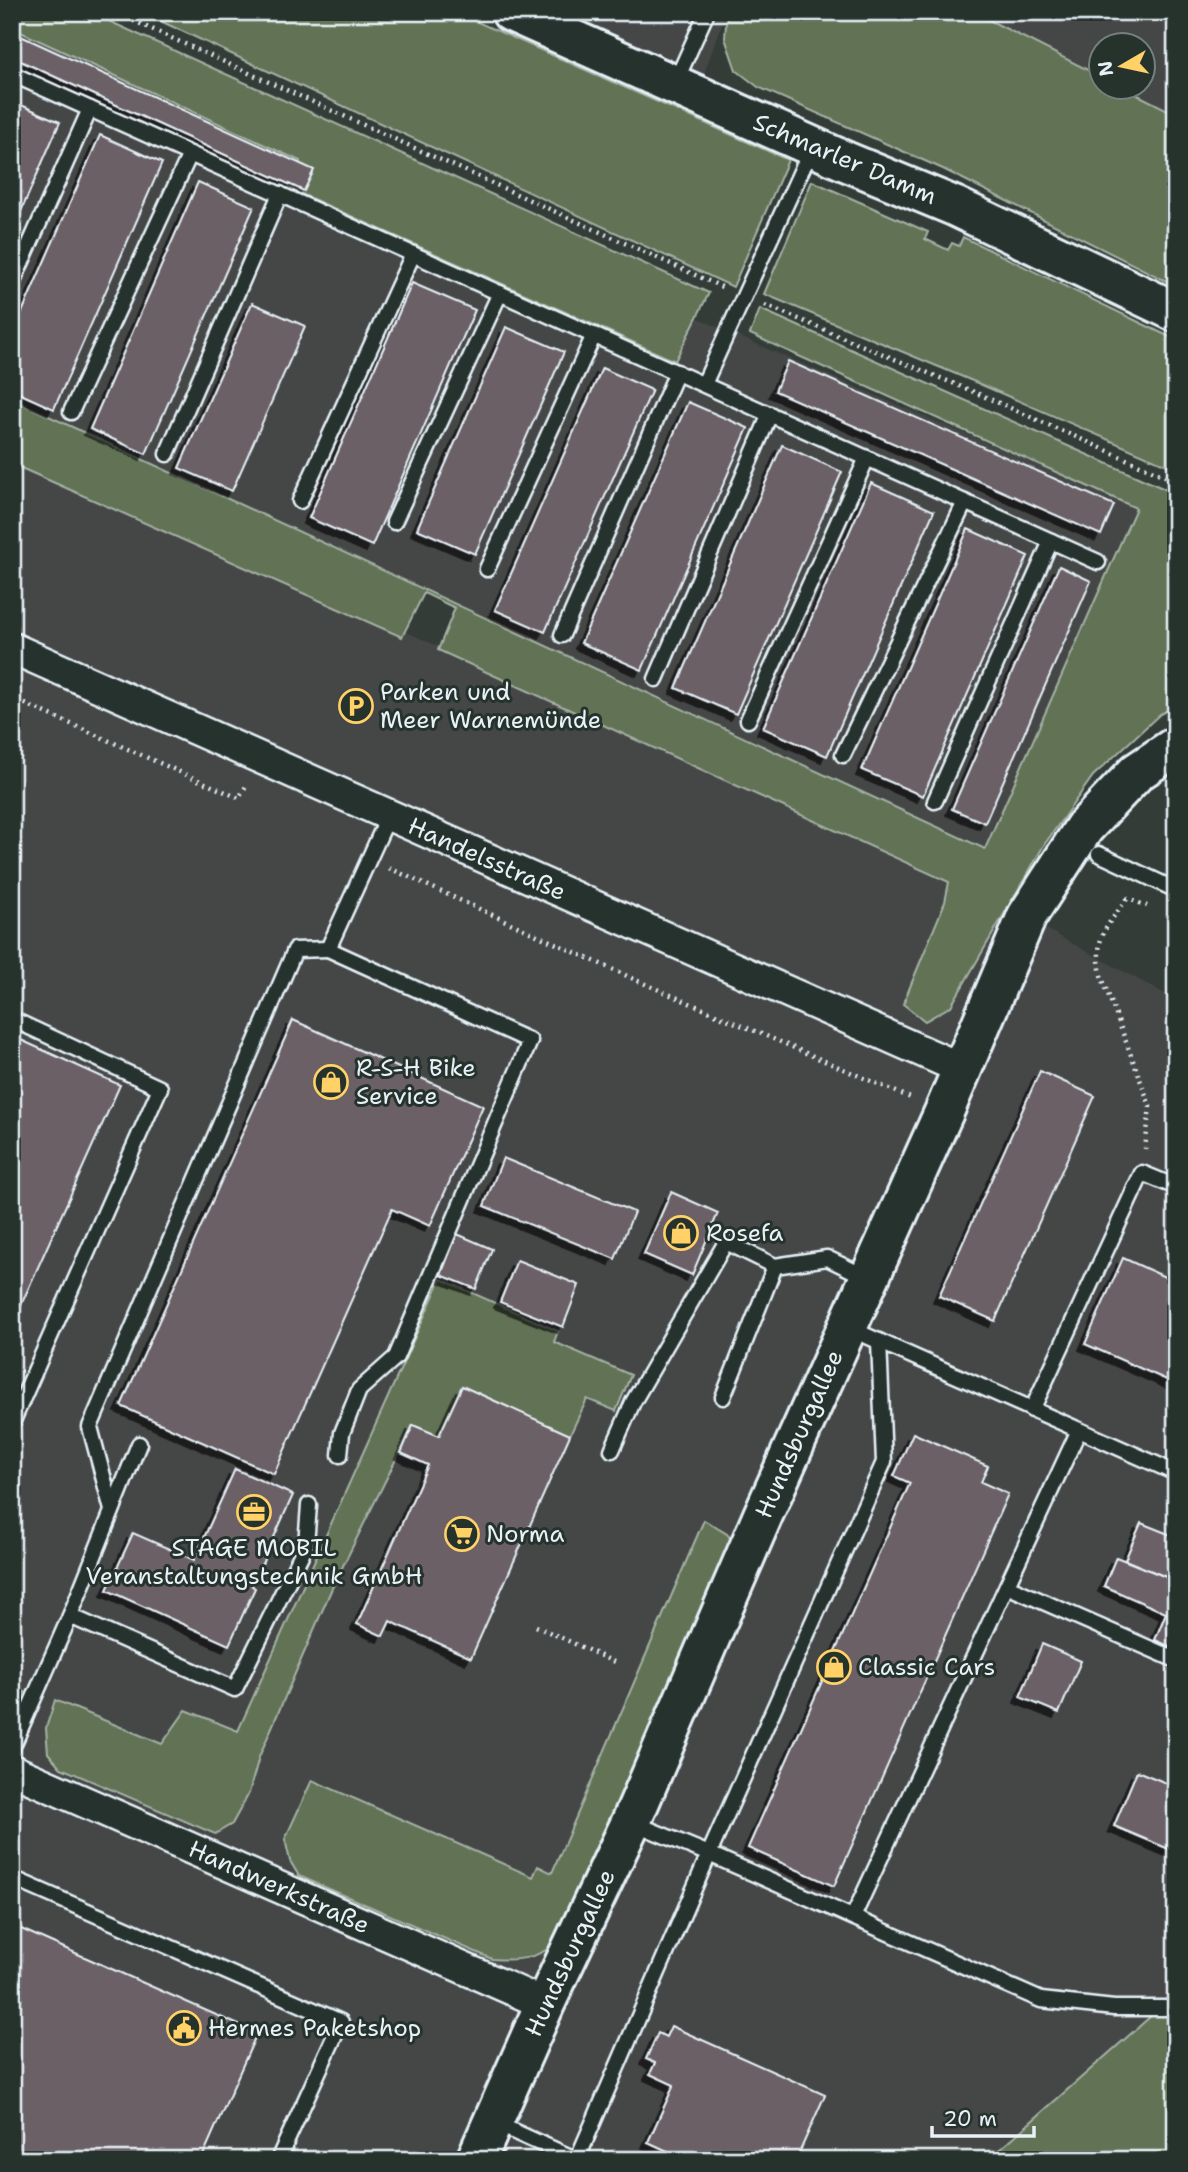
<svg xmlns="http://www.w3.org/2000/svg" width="1188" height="2172" font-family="'Shantell Sans',sans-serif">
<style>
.built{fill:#444746;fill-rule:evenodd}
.green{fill:#627255;stroke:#a5b2a6;stroke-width:2}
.building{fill:#6a6066;stroke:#e8f1f8;stroke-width:2;filter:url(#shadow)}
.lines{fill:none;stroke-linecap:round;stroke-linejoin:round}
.lane-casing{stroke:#e8f1f8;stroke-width:19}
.street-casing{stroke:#e8f1f8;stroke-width:35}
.secondary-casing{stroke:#e8f1f8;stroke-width:44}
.path{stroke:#e8f1f8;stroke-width:4.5;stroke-dasharray:2 5;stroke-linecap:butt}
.lane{stroke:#26332d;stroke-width:14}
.street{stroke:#26332d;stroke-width:30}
.secondary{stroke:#26332d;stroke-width:38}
.labels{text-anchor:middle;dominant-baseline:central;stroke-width:6;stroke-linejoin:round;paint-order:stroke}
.street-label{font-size:24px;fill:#e8f1f8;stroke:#26332d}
.poi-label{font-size:24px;fill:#e8f1f8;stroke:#26332d;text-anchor:start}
</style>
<defs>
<filter id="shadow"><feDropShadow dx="-6" dy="6" stdDeviation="0" flood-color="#0009"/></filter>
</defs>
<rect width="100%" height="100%" fill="#343c38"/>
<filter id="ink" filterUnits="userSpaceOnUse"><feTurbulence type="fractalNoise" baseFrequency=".0143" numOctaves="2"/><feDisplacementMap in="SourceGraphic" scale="14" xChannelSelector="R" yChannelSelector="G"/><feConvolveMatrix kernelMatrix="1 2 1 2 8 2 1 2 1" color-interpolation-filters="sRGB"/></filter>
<g filter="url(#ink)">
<g class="built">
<path d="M12 12 294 125 728 332 1136 507 985 849 12 399Z"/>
<path d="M554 12H726L702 79Z"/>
<path d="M973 12H1176V114L1124 88H1142V46H1100V76Z"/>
<path d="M12 455 947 875 1176 1000V1994L991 2157 995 2160H12ZM56 1700 162 1744 186 1710 265 1742 259 1757 249 1793 215 1834 72 1774 61 1768Z"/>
</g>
<g class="green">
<path d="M12 12H89L709 293 675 361 288 188 300 161 12 28Z"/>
<path d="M141 12H455L788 160 733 287Z"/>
<path d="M727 12H973L1100 76V88H1124L1176 114V286L943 169 758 87 736 70 725 38Z"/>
<path d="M812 181 928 232 925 239 948 250 952 243 959 246 963 237 1176 340V469L975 382 764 294Z"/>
<path d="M760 309 1176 494V706L1160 714 1093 776 1044 845 951 1006 925 1021 903 1004 945 902 949 882 438 650 455 608 424 593 402 637 12 464V399L985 849 1136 508 750 334Z"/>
<path d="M441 1279 558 1331 554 1342 631 1375 616 1411 587 1399 570 1435 462 1386 439 1436 413 1425 332 1588 259 1757 249 1793 232 1824 215 1834 61 1768 48 1753 46 1728 55 1700 162 1744 186 1710 238 1731Z"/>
<path d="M704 1520 727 1534 734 1543 558 1942C536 1959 520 1961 492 1959L299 1876 290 1861 285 1839 312 1780 533 1877 538 1866 552 1873Z"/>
<path d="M12 1686 25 1692 12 1719Z"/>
<path d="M1176 1994V2160H995L990 2158Z"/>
</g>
<g class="building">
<path d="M12 32 314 170 304 191 12 57Z"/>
<path d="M12 101 60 122 12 232Z"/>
<path d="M100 135 162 163 54 409 12 390V335Z"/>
<path d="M198 182 254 207 146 454 90 429Z"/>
<path d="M412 283 475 310 372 546 309 518Z"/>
<path d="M252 303 305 326 232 491 179 468Z"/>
<path d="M506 327 564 352 475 554 417 529Z"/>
<path d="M788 361 1114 505 1101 535 775 391Z"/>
<path d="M602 368 652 390 545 632 495 610Z"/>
<path d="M688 402 748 428 642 670 581 643Z"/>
<path d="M782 445 842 472 736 714 676 688Z"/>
<path d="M871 483 934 511 827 756 763 728Z"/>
<path d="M968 529 1028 556 923 796 862 770Z"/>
<path d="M1059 566 1091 581 985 823 952 809Z"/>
<path d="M293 1020 483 1106 430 1226 392 1209 274 1474 121 1406Z"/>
<path d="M12 1036 120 1085 12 1325Z"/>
<path d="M1040 1071 1095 1096 995 1321 939 1296Z"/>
<path d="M503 1158 634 1212 615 1259 484 1206Z"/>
<path d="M671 1192 718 1213 692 1275 644 1254Z"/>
<path d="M457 1234 492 1249 476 1289 441 1275Z"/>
<path d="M1123 1258 1176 1282V1384L1085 1344Z"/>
<path d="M517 1260 579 1285 563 1327 500 1302Z"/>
<path d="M462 1386 570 1435 471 1658 390 1621 383 1636 357 1624 428 1465 401 1453 413 1425 439 1436Z"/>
<path d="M913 1433 988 1466 981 1482 1008 1494 834 1886 748 1848 910 1483 894 1476Z"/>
<path d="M235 1469 293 1495 252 1586 255 1588 229 1645 107 1590 133 1533 194 1560Z"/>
<path d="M1141 1523 1176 1537V1581L1125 1560Z"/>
<path d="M1116 1557 1176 1581V1649L1155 1640 1166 1613 1104 1586Z"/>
<path d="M1042 1644 1081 1661 1059 1713 1020 1697Z"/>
<path d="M1137 1771 1176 1787V1852L1114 1826Z"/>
<path d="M12 1925 257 2033 201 2160H12Z"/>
<path d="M671 2026 825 2095 796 2160H687L648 2142 674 2085 650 2074 655 2063 646 2059 658 2033 666 2037Z"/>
</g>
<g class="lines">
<g class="lane-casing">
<g id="lane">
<path d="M12 74 1098 562"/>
<path d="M675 83 707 12"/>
<path d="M12 284 90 109"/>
<path d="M704 384 803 167 814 148"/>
<path d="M71 412 190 154"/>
<path d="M167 454 280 194"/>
<path d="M300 501 413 254"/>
<path d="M394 522 500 293"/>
<path d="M487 569 594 335"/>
<path d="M562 635 677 372"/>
<path d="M656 679 770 414"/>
<path d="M748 720 867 458"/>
<path d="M843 755 965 502"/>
<path d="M935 801 1051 541"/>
<path d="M1099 854 1176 890"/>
<path d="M12 1019 160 1088 12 1423"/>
<path d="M775 1266 827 1258 868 1278"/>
<path d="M849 1328 1176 1473"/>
<path d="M1032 1410 1142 1173 1176 1187"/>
<path d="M612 1450 633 1402 726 1242 775 1266 723 1397"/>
<path d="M340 1455 342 1433 359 1390 396 1357 530 1041 328 949 389 815"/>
<path d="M112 1510 90 1427 295 950 328 949"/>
<path d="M1007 1586 1176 1660"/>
<path d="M70 1616 235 1689 306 1545 309 1505"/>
<path d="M12 1748 70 1616 139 1444"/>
<path d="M634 1823 709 1854 1041 2000 1114 2008H1176"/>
<path d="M12 1878 341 2022 278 2160"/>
<path d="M853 1917 1079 1430"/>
<path d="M495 2123 577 2160"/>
<path d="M577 2160 709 1854 884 1462 879 1341"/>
</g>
</g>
<g class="street-casing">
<g id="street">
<path d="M12 648 962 1069"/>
<path d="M12 1770 545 2004"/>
</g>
</g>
<g class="secondary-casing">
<g id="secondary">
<path d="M511 12 845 161 954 206 1176 312"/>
<path d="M476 2160 545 2004 631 1822 763 1515 944 1112 1027 916 1084 828 1137 772 1176 746"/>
</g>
</g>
<g class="path">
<path d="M114 12 724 288"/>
<path d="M765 305 974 392 1176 481"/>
<path d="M12 698 239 798 246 786"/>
<path d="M389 868 636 980 913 1099"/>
<path d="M1126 898 1147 906"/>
<path d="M1127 899C1105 929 1094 936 1101 975L1150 1106 1145 1149"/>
<path d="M536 1626 614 1662"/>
</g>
<use href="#lane" class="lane"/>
<use href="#street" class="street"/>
<use href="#secondary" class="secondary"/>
</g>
</g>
<defs>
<g id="parking-ring" transform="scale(1.75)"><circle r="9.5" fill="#26332d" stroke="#ffd166" stroke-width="1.5"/><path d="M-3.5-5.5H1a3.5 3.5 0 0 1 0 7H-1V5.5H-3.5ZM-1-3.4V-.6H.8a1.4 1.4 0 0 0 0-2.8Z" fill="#ffd166"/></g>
<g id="shop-ring" transform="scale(1.75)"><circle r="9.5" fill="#26332d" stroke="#ffd166" stroke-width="1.5"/><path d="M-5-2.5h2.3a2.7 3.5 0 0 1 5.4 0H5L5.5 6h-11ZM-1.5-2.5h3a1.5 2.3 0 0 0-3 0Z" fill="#ffd166"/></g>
<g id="office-ring" transform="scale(1.75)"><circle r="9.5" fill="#26332d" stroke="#ffd166" stroke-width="1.5"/><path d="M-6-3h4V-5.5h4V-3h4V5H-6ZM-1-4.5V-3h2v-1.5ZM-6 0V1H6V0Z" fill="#ffd166"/></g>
<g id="supermarket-ring" transform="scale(1.75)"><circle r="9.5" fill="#26332d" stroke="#ffd166" stroke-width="1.5"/><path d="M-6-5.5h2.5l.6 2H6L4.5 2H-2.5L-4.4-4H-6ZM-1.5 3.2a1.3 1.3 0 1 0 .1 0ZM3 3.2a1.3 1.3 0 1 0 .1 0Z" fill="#ffd166"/></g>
<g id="civic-ring" transform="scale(1.75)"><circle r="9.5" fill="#26332d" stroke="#ffd166" stroke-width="1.5"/><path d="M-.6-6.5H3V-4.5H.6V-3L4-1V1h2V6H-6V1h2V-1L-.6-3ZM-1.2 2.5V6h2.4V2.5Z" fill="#ffd166"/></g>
</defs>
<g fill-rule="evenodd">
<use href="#parking-ring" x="356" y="706"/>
<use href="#shop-ring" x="331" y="1082"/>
<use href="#shop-ring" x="681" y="1233"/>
<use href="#office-ring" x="254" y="1512"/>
<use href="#supermarket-ring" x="462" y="1534"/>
<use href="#shop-ring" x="834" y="1667"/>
<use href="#civic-ring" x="184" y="2028"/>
</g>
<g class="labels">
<g class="street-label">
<text transform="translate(845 159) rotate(23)">Schmarler Damm</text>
<text transform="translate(487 859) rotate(24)">Handelsstraße</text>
<text transform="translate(799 1434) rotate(-66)">Hundsburgallee</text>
<text transform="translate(279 1887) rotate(24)">Handwerkstraße</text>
<text transform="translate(570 1953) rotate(-65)">Hundsburgallee</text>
</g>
<g class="poi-label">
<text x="380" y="692">Parken und<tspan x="380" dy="28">Meer Warnemünde</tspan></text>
<text x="356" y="1068">R-S-H Bike<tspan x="356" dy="28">Service</tspan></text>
<text x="706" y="1233">Rosefa</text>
<text x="486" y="1534">Norma</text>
<text x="254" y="1548" text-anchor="middle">STAGE MOBIL<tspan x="254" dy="28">Veranstaltungstechnik GmbH</tspan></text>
<text x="858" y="1667">Classic Cars</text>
<text x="208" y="2028">Hermes Paketshop</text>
</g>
</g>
<rect width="1188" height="2172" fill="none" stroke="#26332d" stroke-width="42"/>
<rect x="21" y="21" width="1146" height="2130" fill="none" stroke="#e8f1f8" stroke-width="2.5" filter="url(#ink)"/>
<g transform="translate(1122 66) rotate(261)"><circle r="33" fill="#26332d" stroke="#747f7e" stroke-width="2"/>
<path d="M0-5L12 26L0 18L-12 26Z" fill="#ffd166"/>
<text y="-10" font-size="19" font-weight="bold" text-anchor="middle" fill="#e8f1f8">N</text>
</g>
<path d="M932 2126v10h102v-10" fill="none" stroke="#e8f1f8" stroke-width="3.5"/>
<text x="943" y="2126" font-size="21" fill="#e8f1f8" stroke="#26332d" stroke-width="5" paint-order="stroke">20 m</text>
</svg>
